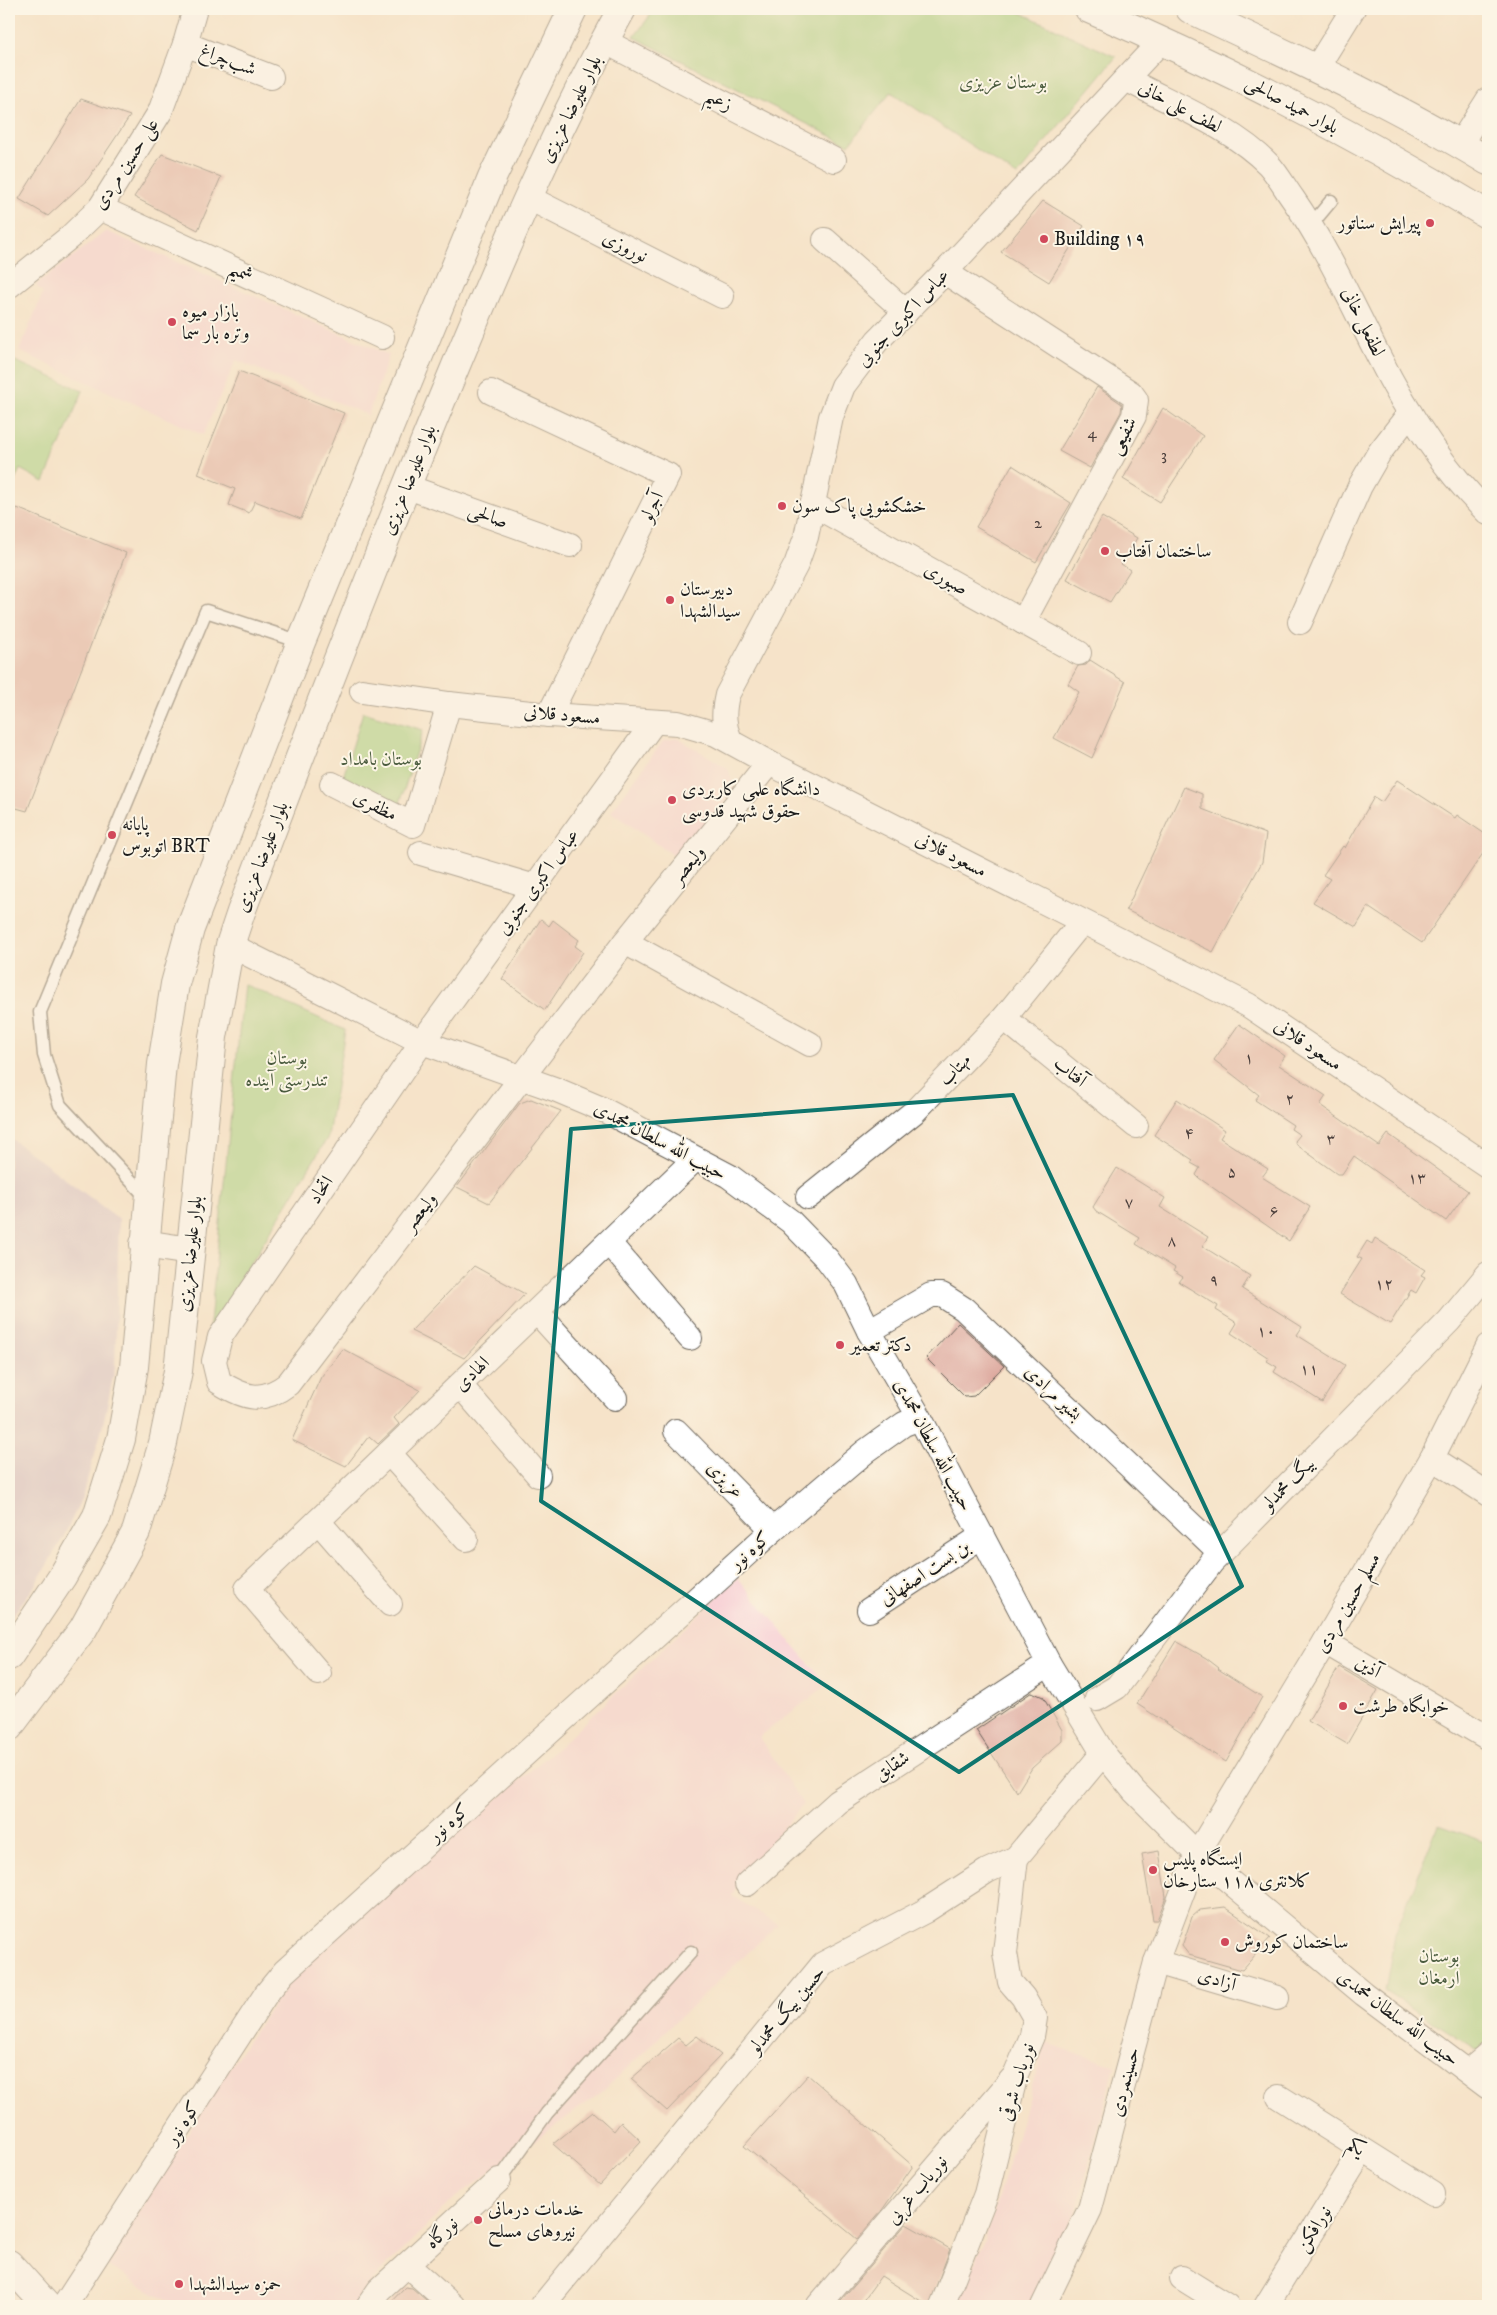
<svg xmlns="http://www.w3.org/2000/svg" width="1497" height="2315" font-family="'IM FELL DW Pica',Amiri,serif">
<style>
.built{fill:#f7cfd5}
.industrial{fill:#d2bdc8}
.green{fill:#a0d07e;stroke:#5e764d}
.building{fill:#deaaa0}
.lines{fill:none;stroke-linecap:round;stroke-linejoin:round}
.lane-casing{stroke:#686259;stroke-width:15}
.street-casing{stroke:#686259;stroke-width:26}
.secondary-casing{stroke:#686259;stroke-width:30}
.primary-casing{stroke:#686259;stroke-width:30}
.lane{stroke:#fff;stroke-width:12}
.street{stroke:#fff;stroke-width:24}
.secondary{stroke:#fff;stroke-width:28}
.primary{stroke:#fff;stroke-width:28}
.marked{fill:none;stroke:#0f766e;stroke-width:4;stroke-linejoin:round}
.poi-dot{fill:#d1495b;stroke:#fcf5e5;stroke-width:2}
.labels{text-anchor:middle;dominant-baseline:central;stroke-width:4;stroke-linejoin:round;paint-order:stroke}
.number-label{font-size:16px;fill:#4c403d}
.street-label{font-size:19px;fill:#1c1c1c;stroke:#fcf5e5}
.park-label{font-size:19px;fill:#4a5b3e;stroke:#fcf5e5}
.poi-label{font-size:19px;fill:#1c1c1c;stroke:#fcf5e5;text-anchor:start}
</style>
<rect width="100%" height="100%" fill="#fcf5e5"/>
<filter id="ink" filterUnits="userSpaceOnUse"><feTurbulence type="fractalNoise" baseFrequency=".02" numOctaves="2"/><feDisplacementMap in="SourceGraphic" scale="10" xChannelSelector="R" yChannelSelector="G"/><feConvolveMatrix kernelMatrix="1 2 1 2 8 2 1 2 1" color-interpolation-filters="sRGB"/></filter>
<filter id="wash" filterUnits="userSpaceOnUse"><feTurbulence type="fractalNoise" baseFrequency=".0096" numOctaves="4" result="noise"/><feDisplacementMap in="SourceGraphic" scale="20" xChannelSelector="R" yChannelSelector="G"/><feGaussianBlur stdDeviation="1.12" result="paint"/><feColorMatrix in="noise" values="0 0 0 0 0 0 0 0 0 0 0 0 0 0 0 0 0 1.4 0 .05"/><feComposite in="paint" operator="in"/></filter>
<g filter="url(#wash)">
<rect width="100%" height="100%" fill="#f6e3c9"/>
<g class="built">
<path d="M106 231 389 355 368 415 236 360 203 435 19 351 43 293 36 285Z"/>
<path d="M677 738 728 768 735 789 679 859 611 812 663 741Z"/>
<path d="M738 1578 827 1685 759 1737 803 1804 736 1886 732 1896 778 1924 602 2092 456 2197 374 2278 352 2306H177L106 2265 217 2086 300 1966 562 1744Z"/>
<path d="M1041 2041 1115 2066 1077 2210 1028 2306H956L985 2240 1042 2053Z"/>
</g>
<path class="industrial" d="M9 1137 119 1219 115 1368 102 1429 82 1497 64 1536 34 1587 9 1620Z"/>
<g class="green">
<path d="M655 9H1013L1116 57 1017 176 891 92 849 145 634 37Z"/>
<path d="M13 360 83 391 44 482 20 469 9 494V370Z"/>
<path d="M363 712 423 730 399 806 340 787Z"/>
<path d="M244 984 345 1030 328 1137 209 1332Z"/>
<path d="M1438 1825 1488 1843V2041L1478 2050 1385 1991 1395 1934Z"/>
</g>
<g id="blocks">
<g class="building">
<path d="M81 99 130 116 88 179 48 216 19 199Z"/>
<path d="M162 154 221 177 198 230 134 197Z"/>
<path d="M1043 201 1084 226 1049 282 1001 252Z"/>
<path d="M239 371 344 413 301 519 255 501 249 513 229 505 235 489 198 474Z"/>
<path d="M1097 387 1122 404 1121 412 1090 468 1059 451Z"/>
<path d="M1163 408 1203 436 1160 502 1123 479Z"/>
<path d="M1012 465 1071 503 1036 562 976 527Z"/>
<path d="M17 508 126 553 27 811 9 806V529Z"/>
<path d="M1102 517 1137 538 1121 564 1130 570 1110 602 1067 579Z"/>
<path d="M1090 660 1125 682 1092 758 1054 738 1079 692 1068 684 1078 666 1086 665Z"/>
<path d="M1397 780 1455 818 1457 815 1488 836V846L1422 943 1368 907 1356 927 1313 902 1330 879 1323 875 1343 846 1345 848 1374 797 1382 802Z"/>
<path d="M1184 787 1202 794V809L1266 834 1262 862 1213 952 1126 910Z"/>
<path d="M541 919 549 926 553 920 579 940 575 946 583 952 545 1010 502 979Z"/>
<path d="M1239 1024 1285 1056 1279 1065 1326 1096 1320 1105 1379 1146 1388 1134 1468 1191 1446 1221 1354 1156 1342 1174H1337L1297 1145 1295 1141 1300 1135 1291 1129 1293 1125 1255 1100 1259 1095 1214 1060Z"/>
<path d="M531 1099 561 1111 489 1203 457 1187 520 1103Z"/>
<path d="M1177 1099 1225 1130 1220 1138 1268 1169 1262 1177 1310 1207 1289 1241 1199 1178 1196 1175 1200 1168 1191 1163 1193 1160 1154 1135Z"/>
<path d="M1117 1168 1165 1198 1160 1207 1208 1237 1202 1246 1250 1276 1242 1289 1302 1327 1297 1335 1345 1365 1322 1402 1274 1372 1277 1367 1267 1361 1269 1358 1231 1333 1237 1323 1216 1310 1218 1306 1179 1282 1183 1277 1173 1271 1175 1268 1136 1244 1140 1238 1096 1211 1093 1207Z"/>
<path d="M1375 1238 1425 1270 1421 1275 1425 1277 1416 1293 1411 1290 1390 1324 1340 1294 1362 1259 1357 1257 1367 1241 1372 1244Z"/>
<path d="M474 1266 525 1294 464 1358 411 1331Z"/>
<path d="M958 1323 1004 1366 974 1396 965 1397 926 1358Z"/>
<path d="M343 1349 420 1390 394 1418 399 1424 378 1444 369 1436 346 1466 292 1440 321 1377Z"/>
<path d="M1176 1641 1206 1658 1219 1668 1218 1669 1262 1697 1226 1762 1137 1704Z"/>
<path d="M1339 1667 1378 1690 1347 1744 1308 1721Z"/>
<path d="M1032 1692 1043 1697 1062 1730V1741L1032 1768 1017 1792 976 1730Z"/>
<path d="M1159 1851 1166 1897 1157 1920H1153L1142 1854Z"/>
<path d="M1225 1907 1270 1938 1242 1970 1189 1955 1182 1946 1192 1917 1200 1910Z"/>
<path d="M697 2036 721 2055 667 2111 631 2079 678 2038 686 2045Z"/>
<path d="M808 2075 913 2166 882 2210 857 2239 744 2146Z"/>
<path d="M593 2112 614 2131 621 2122 641 2141 600 2185 553 2144Z"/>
<path d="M906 2224 950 2249 929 2306 881 2276 859 2306H836Z"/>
<path d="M405 2287 412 2288 433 2306H387Z"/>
</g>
</g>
</g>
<g filter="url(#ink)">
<use href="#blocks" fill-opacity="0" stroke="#686259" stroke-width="1"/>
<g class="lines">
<g class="lane-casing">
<g id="lane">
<path d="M1311 225 1331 201"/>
<path d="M149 1200 60 1105 44 1055 40 1012 206 611 301 642"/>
<path d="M499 2180 547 2113 691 1952"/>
</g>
</g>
<g class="street-casing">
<g id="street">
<path d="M604 41 834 160"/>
<path d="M185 44 271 77"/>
<path d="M1316 69 1353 9"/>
<path d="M1126 79C1172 104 1232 127 1269 165 1278 175 1285 188 1293 199 1327 248 1351 302 1378 355 1407 413 1442 468 1488 513"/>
<path d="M1460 144 1488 100"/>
<path d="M529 198 722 296"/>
<path d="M100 208 382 337"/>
<path d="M825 240 906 312"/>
<path d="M945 272 1131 393 1136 400 1134 416 1023 622"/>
<path d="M9 286 71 236 100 208 160 112 185 44 195 9"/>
<path d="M491 392 668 475 549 715"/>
<path d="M405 486 570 545"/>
<path d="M812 504 1079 653"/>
<path d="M1300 622 1360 486 1379 453 1410 413"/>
<path d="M362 691 449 704 549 715 678 723 716 734 769 763 1248 1005 1488 1166"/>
<path d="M654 722 422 1042 220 1337 214 1361 219 1382C244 1398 262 1404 288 1384L625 942 769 763"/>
<path d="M730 740C723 725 723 712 727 695L796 565 806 537 831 417 843 386 877 341 945 272 1162 40"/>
<path d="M332 784 413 825 449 704"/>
<path d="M421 853 535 887"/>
<path d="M625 942 810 1044"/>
<path d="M230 945 422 1042 557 1090 602 1109 729 1176 790 1221 827 1259 846 1284 869 1331 920 1418 1049 1664 1103 1753 1134 1791 1197 1854 1364 1994 1488 2087"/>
<path d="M1004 1018 1136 1126"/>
<path d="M808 1197 914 1112 1004 1018 1082 922"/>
<path d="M609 1243 690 1338"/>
<path d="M537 1312 615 1398"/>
<path d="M869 1331 931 1295H942L964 1309 1221 1553"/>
<path d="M460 1385 538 1475"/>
<path d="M676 1431 773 1530"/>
<path d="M389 1453 466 1539"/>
<path d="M1432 1458 1488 1494"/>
<path d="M318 1521 390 1604"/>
<path d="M869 1610 982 1536"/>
<path d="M1325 1642 1488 1738"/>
<path d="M319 1673 247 1589 695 1159"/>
<path d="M1097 1699 1117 1687 1212 1562 1449 1321 1488 1274"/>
<path d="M747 1884 838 1802 1049 1664"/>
<path d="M1156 1962 1277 1998"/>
<path d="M1469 2071 1488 2055"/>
<path d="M1279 2097 1433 2194"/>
<path d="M407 2265 453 2306"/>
<path d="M1182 2278 1227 2306"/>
<path d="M64 2306 266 1994 284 1972 773 1530 866 1451 904 1424 920 1418"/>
<path d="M368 2306 379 2290 499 2180"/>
<path d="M542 2306 823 1964 925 1911 987 1871 1016 1858 1103 1753"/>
<path d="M818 2306 1012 2079"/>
<path d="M942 2306 986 2194 1016 2074 1032 2036 1035 2018 1023 1997 1010 1982 1005 1953 1016 1858"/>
<path d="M1043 2306 1090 2209 1156 1962 1197 1854 1325 1642 1432 1458 1488 1346"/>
<path d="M1266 2306 1362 2151"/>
</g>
</g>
<g class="secondary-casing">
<g id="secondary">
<path d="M1089 9C1227 68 1360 137 1488 215"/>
<path d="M1190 9C1290 56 1393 103 1488 161"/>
<path d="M144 1244 190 1251"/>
<path d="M9 1656 62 1577 97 1516 121 1439 134 1367 162 1064 175 984 190 929 301 642 492 178 573 9"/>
<path d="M9 1727 83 1629 136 1532 163 1443 178 1371 213 1037 230 945 241 912C309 732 378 553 452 375 503 252 557 125 622 9"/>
</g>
</g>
<g class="primary-casing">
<path id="primary" d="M9 2264 47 2306"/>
</g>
<use href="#lane" class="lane"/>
<use href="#street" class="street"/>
<use href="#secondary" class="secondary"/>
<use href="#primary" class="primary"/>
</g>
</g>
<path d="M0 0H1497V2315H0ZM1013 1095 1242 1586 959 1772 541 1501 571 1129Z" fill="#f6e3c9" fill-opacity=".55" fill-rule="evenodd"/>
<path class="marked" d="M1013 1095 1242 1586 959 1772 541 1501 571 1129Z"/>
<g class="poi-dot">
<circle cx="1430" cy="223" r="5"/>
<circle cx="1044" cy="239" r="5"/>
<circle cx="172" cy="322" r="5"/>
<circle cx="782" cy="506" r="5"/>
<circle cx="1105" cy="551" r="5"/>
<circle cx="670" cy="600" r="5"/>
<circle cx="672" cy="800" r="5"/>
<circle cx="112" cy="835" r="5"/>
<circle cx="840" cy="1345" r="5"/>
<circle cx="1343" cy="1706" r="5"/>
<circle cx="1153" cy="1870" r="5"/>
<circle cx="1225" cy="1942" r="5"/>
<circle cx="478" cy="2220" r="5"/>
<circle cx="179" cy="2284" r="5"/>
</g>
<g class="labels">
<g class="number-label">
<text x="1092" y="433">4</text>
<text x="1164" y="455">3</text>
<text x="1038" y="523">2</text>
<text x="1249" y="1058">۱</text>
<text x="1290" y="1099">۲</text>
<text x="1189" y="1133">۴</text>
<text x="1331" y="1139">۳</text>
<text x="1232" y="1172">۵</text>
<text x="1417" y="1178">۱۳</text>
<text x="1129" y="1202">۷</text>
<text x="1274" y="1211">۶</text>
<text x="1172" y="1241">۸</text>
<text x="1214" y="1280">۹</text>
<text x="1384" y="1284">۱۲</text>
<text x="1266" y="1331">۱۰</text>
<text x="1309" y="1369">۱۱</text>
</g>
<g class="street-label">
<text transform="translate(228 60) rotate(21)">شب‌چراغ</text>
<text transform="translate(719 100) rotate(27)">زعیم</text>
<text transform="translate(1292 105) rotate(28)">بلوار حمید صالحی</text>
<text transform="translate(1180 107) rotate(28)">لطف علی خانی</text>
<text transform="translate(571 109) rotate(-64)">بلوار علیرضا عزیزی</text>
<text transform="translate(126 164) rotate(-57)">علی حسین مردی</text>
<text transform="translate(625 247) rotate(27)">نوروزی</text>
<text transform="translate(241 272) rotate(25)">شمیم</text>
<text transform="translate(903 318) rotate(-47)">عباس اکبری جنوبی</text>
<text transform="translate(1363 322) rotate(64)">لطفعلی خانی</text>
<text transform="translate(1123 436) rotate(-63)">شفیعی</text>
<text transform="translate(409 480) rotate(-68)">بلوار علیرضا عزیزی</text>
<text transform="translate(652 507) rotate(-64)">آجرلو</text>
<text transform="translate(488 516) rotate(20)">صالحی</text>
<text transform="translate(946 579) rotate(29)">صبوری</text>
<text transform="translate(562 715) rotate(5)">مسعود قلانی</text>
<text transform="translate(375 806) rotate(26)">مظفری</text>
<text transform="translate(951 855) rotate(27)">مسعود قلانی</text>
<text transform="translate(262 857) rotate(-69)">بلوار علیرضا عزیزی</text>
<text transform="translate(688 865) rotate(-51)">ولیعصر</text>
<text transform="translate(538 882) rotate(-54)">عباس اکبری جنوبی</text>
<text transform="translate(1308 1045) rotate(34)">مسعود قلانی</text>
<text transform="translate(955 1070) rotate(-46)">مهتاب</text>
<text transform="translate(1070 1072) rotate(39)">آفتاب</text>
<text transform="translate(660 1141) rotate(28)">حبیب الله سلطان محمدی</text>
<text transform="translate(321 1190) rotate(-56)">اتحاد</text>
<text transform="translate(420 1212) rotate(-52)">ولیعصر</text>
<text transform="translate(190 1254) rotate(-84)">بلوار علیرضا عزیزی</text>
<text transform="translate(472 1374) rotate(-44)">الهادی</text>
<text transform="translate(1053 1393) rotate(44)">بشیر مرادی</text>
<text transform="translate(933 1445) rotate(62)">حبیب الله سلطان محمدی</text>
<text transform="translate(725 1480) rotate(46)">عزیزی</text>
<text transform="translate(1288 1484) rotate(-45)">بیگ محمدلو</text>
<text transform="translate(750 1551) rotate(-42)">کوه نور</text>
<text transform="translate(925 1573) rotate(-33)">بن بست اصفهانی</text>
<text transform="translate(1348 1603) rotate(-60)">مسلم حسین مردی</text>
<text transform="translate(1368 1667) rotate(30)">آذین</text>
<text transform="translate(892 1766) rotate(-33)">شقایق</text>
<text transform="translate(449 1823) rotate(-42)">کوه نور</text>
<text transform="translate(1217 1980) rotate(17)">آزادی</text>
<text transform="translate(787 2010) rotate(-50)">حسین بیگ محمدلو</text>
<text transform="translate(1398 2018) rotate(37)">حبیب الله سلطان محمدی</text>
<text transform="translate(1017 2082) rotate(-73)">نوریاب شرقی</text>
<text transform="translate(1125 2082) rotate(-75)">حسینمردی</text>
<text transform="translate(183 2123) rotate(-57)">کوه نور</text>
<text transform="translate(1356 2147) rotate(32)">یکم</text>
<text transform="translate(917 2190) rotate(-50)">نوریاب غربی</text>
<text transform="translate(1314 2229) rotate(-58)">نورافکن</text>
<text transform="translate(442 2233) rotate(-43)">نورگاه</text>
</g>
<g class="park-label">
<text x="1003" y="82">بوستان عزیزی</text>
<text x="381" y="759">بوستان بامداد</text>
<text x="287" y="1058">بوستان<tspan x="287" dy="22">تندرستی آینده</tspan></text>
<text x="1439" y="1956">بوستان<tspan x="1439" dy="22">ارمغان</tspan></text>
</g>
<g class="poi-label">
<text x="1420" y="223" text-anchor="end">پیرایش سناتور</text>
<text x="1054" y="239">Building ۱۹</text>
<text x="182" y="311">بازار میوه<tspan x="182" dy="22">وتره بار سما</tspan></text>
<text x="792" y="506">خشکشویی پاک سون</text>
<text x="1115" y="551">ساختمان آفتاب</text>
<text x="680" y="589">دبيرستان<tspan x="680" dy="22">سیدالشهدا</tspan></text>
<text x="682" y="789">دانشگاه علمی کاربردی<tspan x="682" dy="22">حقوق شهید قدوسی</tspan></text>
<text x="122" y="824">پایانه<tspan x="122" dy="22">اتوبوس BRT</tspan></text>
<text x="850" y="1345">دکتر تعمیر</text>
<text x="1353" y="1706">خوابگاه طرشت</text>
<text x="1163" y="1859">ایستگاه پلیس<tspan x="1163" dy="22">کلانتری ۱۱۸ ستارخان</tspan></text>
<text x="1235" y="1942">ساختمان کوروش</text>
<text x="488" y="2209">خدمات درمانی<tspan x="488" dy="22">نیروهای مسلح</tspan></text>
<text x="189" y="2284">حمزه سیدالشهدا</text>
</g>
</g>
<rect width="1497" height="2315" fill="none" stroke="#fcf5e5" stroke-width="30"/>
</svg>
